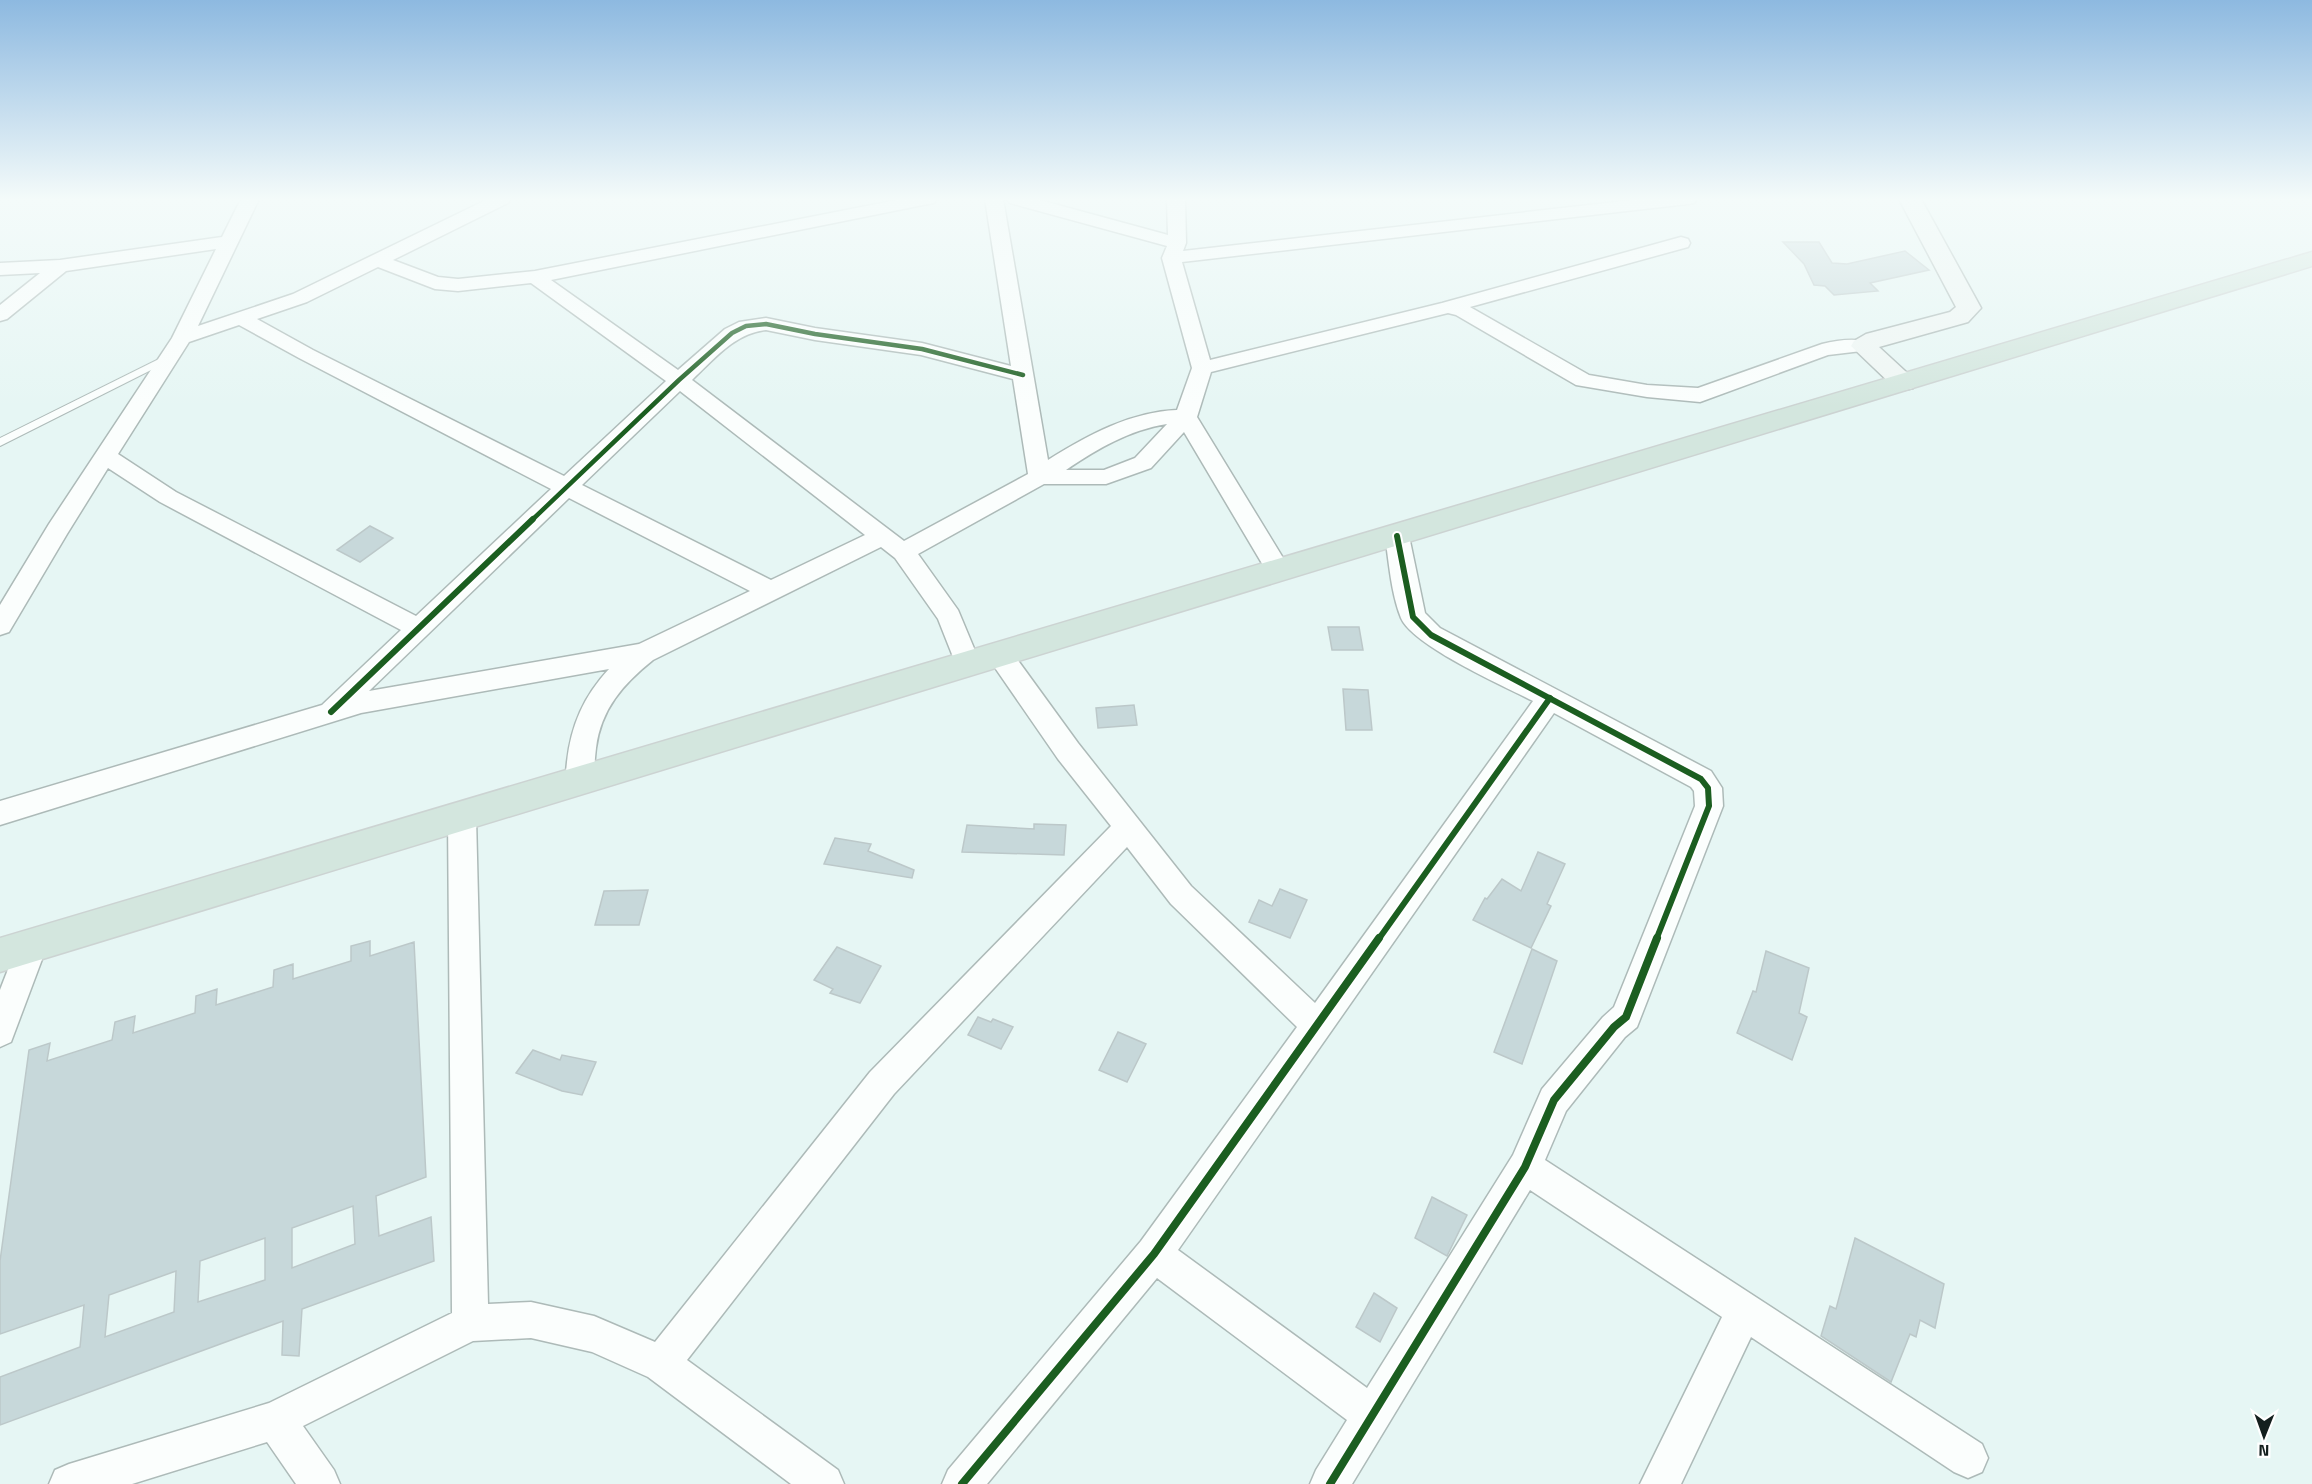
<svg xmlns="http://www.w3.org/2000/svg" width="2312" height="1484" font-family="'Titillium Web',sans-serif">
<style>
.building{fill:#c7d8da;stroke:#bcc8c9;stroke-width:1.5;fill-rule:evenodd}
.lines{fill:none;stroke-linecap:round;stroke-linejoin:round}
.lane-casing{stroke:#adbab8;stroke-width:2}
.street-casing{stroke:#adbab8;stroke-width:3}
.secondary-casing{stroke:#adbab8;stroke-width:3}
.highway-casing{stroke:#ccd3d2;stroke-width:3}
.lane{fill:#fbfefd;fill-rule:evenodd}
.street{fill:#fbfefd;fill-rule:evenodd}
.secondary{fill:#eff6f4;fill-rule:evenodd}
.highway{fill:#d3e6de;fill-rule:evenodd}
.cycleway-far2-casing{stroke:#fff;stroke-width:8}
.cycleway-far1-casing{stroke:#fff;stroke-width:10}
.cycleway-casing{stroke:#fff;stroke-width:11}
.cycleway-far2{stroke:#1b5e20;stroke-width:4.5}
.cycleway-far1{stroke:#1b5e20;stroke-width:6}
.cycleway{stroke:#1b5e20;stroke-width:8}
</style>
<rect width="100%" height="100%" fill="#e6f6f4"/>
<g class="building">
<path d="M1783 242H1819L1832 263 1847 264 1905 251 1929 270 1870 283 1878 291 1834 295 1825 286 1814 285 1804 264Z"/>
<path d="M370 526 393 538 360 562 337 550Z"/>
<path d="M1328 627H1359L1363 650H1332Z"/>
<path d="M1343 689 1368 690 1372 730H1346Z"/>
<path d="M1134 705 1137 725 1098 728 1096 708Z"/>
<path d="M1034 824 1066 825 1064 855 962 852 967 825 1034 829Z"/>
<path d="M835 838 871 844 868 851 914 870 912 878 824 864Z"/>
<path d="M1538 852 1565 864 1547 904 1551 906 1531 948 1473 920 1485 898 1487 899 1502 879 1521 891Z"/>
<path d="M1280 889 1307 900 1290 938 1249 922 1259 900 1272 906Z"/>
<path d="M648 890 639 925H595L604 891Z"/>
<path d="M370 941V956L414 942 426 1177 376 1196 379 1236 431 1217 434 1261 302 1309 299 1356 282 1355 283 1321 0 1425V1377L80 1347 84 1305 0 1334V1261L29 1050 50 1043 47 1061 112 1040 115 1022 135 1016 133 1033 195 1013 196 996 217 989 216 1005 273 987 274 970 293 964V979L351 961V946ZM353 1206 355 1244 292 1268V1228ZM265 1238V1280L198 1302 200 1261ZM176 1271 174 1312 105 1337 109 1295Z"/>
<path d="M837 947 881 966 860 1003 830 993 833 989 814 980Z"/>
<path d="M1532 949 1557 961 1522 1064 1494 1052Z"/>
<path d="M1766 951 1809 968 1799 1013 1807 1017 1792 1060 1737 1033 1753 991 1756 992Z"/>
<path d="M978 1017 991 1022 993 1019 1013 1027 1001 1049 968 1035Z"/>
<path d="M1118 1032 1146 1044 1127 1082 1099 1070Z"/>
<path d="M533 1050 560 1060 562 1055 596 1062 582 1095 562 1091 516 1073Z"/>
<path d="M1432 1197 1467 1215 1447 1256 1415 1238Z"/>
<path d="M1855 1238 1944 1284 1935 1328 1920 1320 1916 1337 1910 1334 1891 1382 1821 1336 1830 1306 1836 1309Z"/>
<path d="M1374 1293 1397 1308 1380 1342 1356 1327Z"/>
</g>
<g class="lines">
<g class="lane-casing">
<path id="lane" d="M169 354 174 357 173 359 0 446V438Z"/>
</g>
<g class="street-casing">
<g id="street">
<path d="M241 199H259L198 326 293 294 488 199H511L508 203 393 260 438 277 458 279 535 271 902 199H937L934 203 928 204 551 280 678 370 725 329 739 322 766 318 815 328 922 343 1011 366 985 199H1003L1048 460C1088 435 1130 412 1177 410L1192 368 1162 258 1167 246 1010 203 1007 199H1036L1168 235 1167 199H1185L1186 243 1183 251 1642 199H1697L1694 203 1688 204 1182 262 1210 360 1442 303 1681 237 1688 239 1690 243 1688 247 1470 307 1589 375 1647 385 1698 388 1822 344C1838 340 1854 338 1870 342L1873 346 1870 350 1828 355 1700 402 1647 397 1576 385 1456 315 1448 313 1211 372 1197 417 1291 571 1288 577 1279 579 1270 577 1184 432 1151 468 1106 484H1044L918 554 958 610 981 665 977 672 968 675 959 672 938 619 895 558 881 547 653 660C623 684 601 709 596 748 594 763 595 777 589 790L579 793 569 790C564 780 566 773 567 762 571 725 584 696 609 669L361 713 0 825V801L322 705 401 630 160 502 108 468 67 534 9 632 0 635V605L49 524 172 338 216 249 66 271 7 319 0 321V305L40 273 0 275V263L60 260 222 237ZM378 267 435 289 458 291 531 283 666 381 564 476 313 350 257 319 307 302ZM239 325 299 358 551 489 416 616 176 492 118 454 189 342ZM766 330 815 340 921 355 1013 379 1028 474 904 541 692 380C714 359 735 333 766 330ZM680 391 865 535 771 580 582 485ZM1167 424 1135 458 1104 470H1066C1097 449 1129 430 1167 424ZM569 498 750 591 639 644 369 691Z"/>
<path d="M1397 528 1405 530 1409 536 1425 613 1440 628 1711 771 1722 788 1723 806 1637 1027 1625 1037 1566 1111 1545 1160 1982 1444 1988 1458 1982 1472 1968 1478 1954 1472 1751 1337 1681 1484H1640L1722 1317 1530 1190 1352 1484H1310L1316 1470 1347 1420 1157 1278 987 1484H942L948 1470 1141 1241 1297 1027 1171 904 1127 847 894 1094 687 1360 838 1470 844 1484H791L648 1377 592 1352 531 1338 473 1341 303 1426 334 1470 340 1484H296L267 1442 132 1484H49L55 1470 69 1464 269 1403 452 1313 448 817 452 809 462 805 472 809 476 817 488 1304 531 1302 594 1316 655 1342 870 1072 1111 826 1058 759 991 662 987 655 991 648 1000 645 1009 648 1078 743 1191 886 1315 1003 1533 701C1504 686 1413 646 1401 618 1391 593 1389 562 1385 536L1389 530ZM1554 713 1691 787 1694 791 1695 806 1614 1007 1603 1017 1542 1089 1513 1155 1367 1388 1178 1250Z"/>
<path d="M32 932 43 936 47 946 11 1042 0 1047V990L21 936Z"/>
</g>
</g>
<g class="secondary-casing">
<path id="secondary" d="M1899 199H1921L1981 308 1968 322 1879 347 1917 382 1913 388 1904 390 1895 388 1851 346 1854 341 1866 334 1950 312 1956 307Z"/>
</g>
<g class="highway-casing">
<path id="highway" d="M2312 252V266L0 972V938Z"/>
</g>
<use href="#lane" class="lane"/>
<use href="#street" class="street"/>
<use href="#secondary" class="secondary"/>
<use href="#highway" class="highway"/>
<g class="cycleway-far2-casing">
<path id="cycleway-far2" d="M531 521 679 380 732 333 746 326 766 324 815 334 922 349 1023 375"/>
</g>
<g class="cycleway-far1-casing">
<g id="cycleway-far1">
<path d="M1397 536 1413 617 1431 635 1701 779 1708 788 1709 806 1656 940"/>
<path d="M331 712 533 519"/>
<path d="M1378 940 1550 698"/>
</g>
</g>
<g class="cycleway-casing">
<g id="cycleway">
<path d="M962 1484 1154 1254 1379 938"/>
<path d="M1330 1484 1525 1167 1554 1100 1614 1027 1626 1017 1657 938"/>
</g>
</g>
<use href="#cycleway-far2" class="cycleway-far2"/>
<use href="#cycleway-far1" class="cycleway-far1"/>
<use href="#cycleway" class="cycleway"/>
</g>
<linearGradient id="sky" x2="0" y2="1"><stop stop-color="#8db9e0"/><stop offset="0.49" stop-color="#f4fbfa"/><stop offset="1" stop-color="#f4fbfa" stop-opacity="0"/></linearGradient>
<rect width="2312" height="407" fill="url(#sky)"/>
<g transform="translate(2264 1436) rotate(181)" stroke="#ffffff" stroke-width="4.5" paint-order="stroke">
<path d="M0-4.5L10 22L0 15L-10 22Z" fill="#141f1e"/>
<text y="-9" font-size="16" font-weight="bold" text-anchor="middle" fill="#141f1e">N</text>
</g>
</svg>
